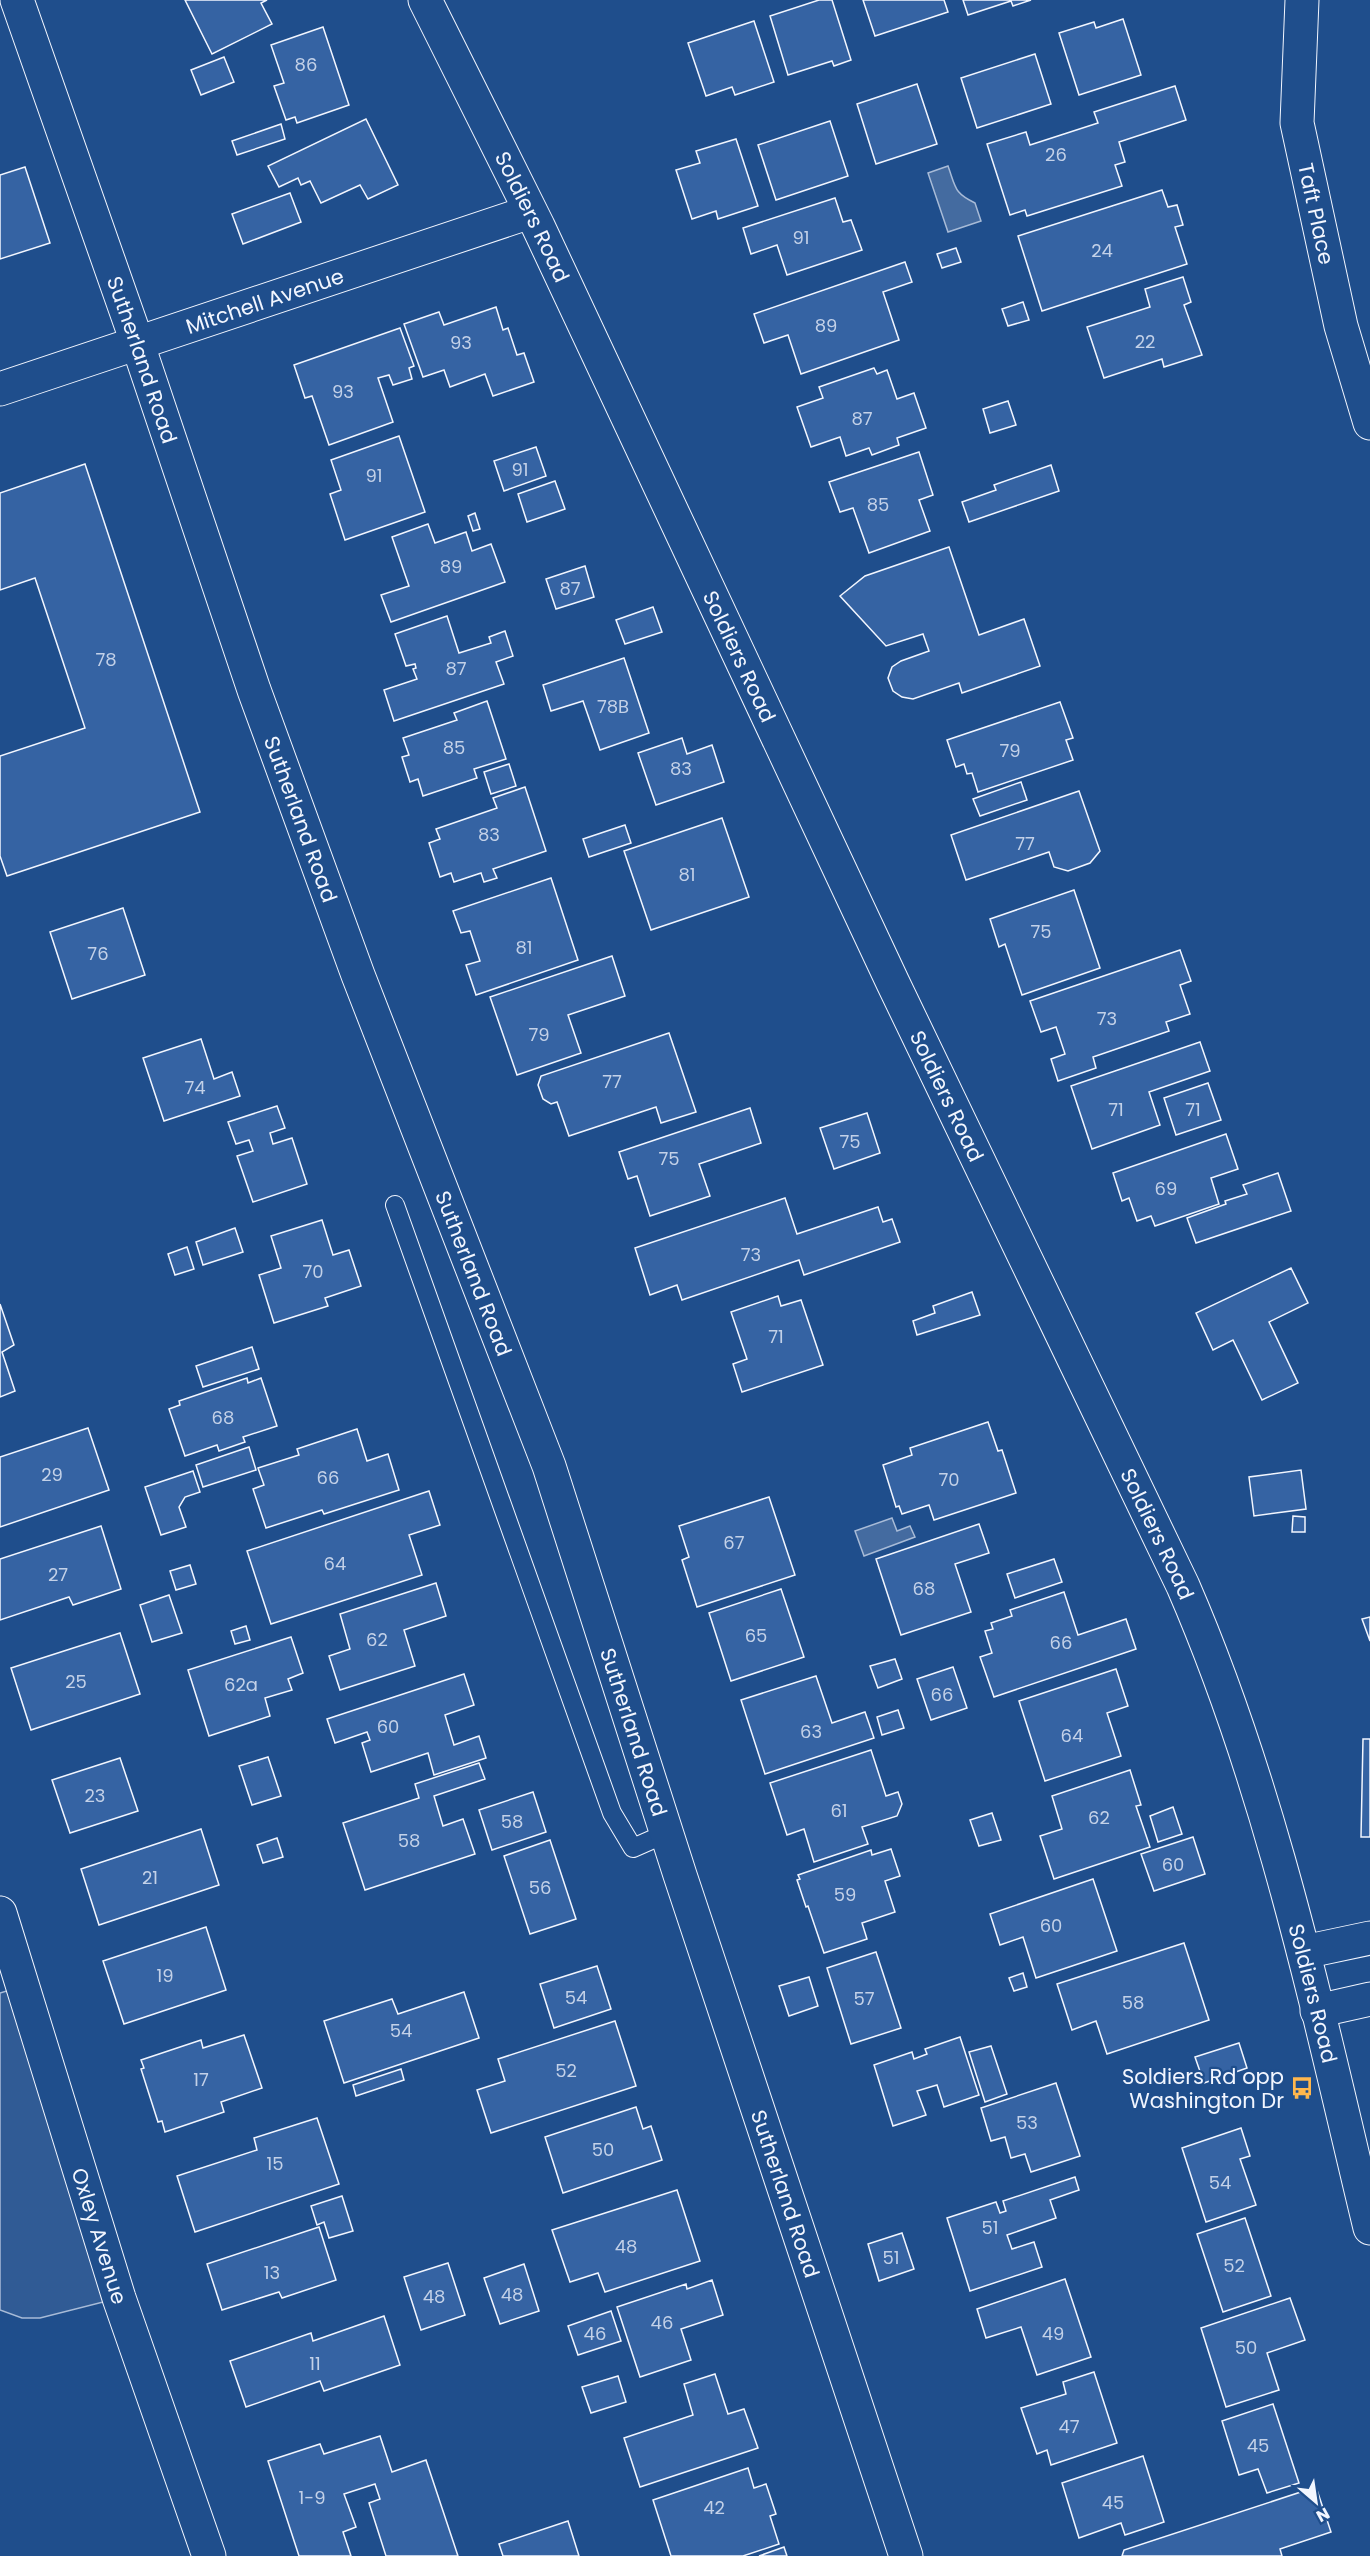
<svg xmlns="http://www.w3.org/2000/svg" width="1370" height="2556" font-family="Poppins,sans-serif">
<style>
.built{fill:#305b95;stroke:#a8bbd7;stroke-width:1.5}
.water{fill:#446ba0;stroke:#a8bbd7;stroke-width:1.5}
.building{fill:#3563a3;stroke:#f2f6ff;stroke-width:1.5}
.lines{fill:none;stroke-linecap:round;stroke-linejoin:round}
.service-casing{stroke:#f2f6ff;stroke-width:20}
.minor-casing{stroke:#f2f6ff;stroke-width:35}
.tertiary-casing{stroke:#f2f6ff;stroke-width:35}
.service{stroke:#1f4e8c;stroke-width:18}
.minor{stroke:#1f4e8c;stroke-width:33}
.tertiary{stroke:#1f4e8c;stroke-width:33}
.labels{text-anchor:middle;dominant-baseline:central;stroke-width:4.5;stroke-linejoin:round;paint-order:stroke}
.number-label{font-size:18px;fill:#c3d1e8}
.street-label{font-size:21px;fill:#f2f6ff;stroke:#1f4e8c}
.poi-label{font-size:21px;fill:#f2f6ff;stroke:#1f4e8c;text-anchor:end}
</style>
<rect width="100%" height="100%" fill="#1f4e8c"/>
<path class="built" d="M23 1986 119 2298 40 2318H22L0 2310V1993Z"/>
<g class="water">
<path d="M948 166C956 188 954 193 975 203L981 221 948 232 928 173Z"/>
<path d="M892 1518 897 1531 910 1526 915 1537 864 1556 855 1531Z"/>
</g>
<g class="building">
<path d="M185 0H267L261 3 272 24 212 54Z"/>
<path d="M819 0H832L851 60 834 66 832 61 788 75 770 16Z"/>
<path d="M863 0H944L948 12 875 36Z"/>
<path d="M963 0H1031L1013 6 1011 1 968 15Z"/>
<path d="M1123 19 1141 75 1079 95 1059 33 1094 22 1096 28Z"/>
<path d="M754 21 774 82 735 95 732 87 706 96 688 43Z"/>
<path d="M323 27 349 105 297 123 295 117 286 120 274 86 284 83 271 45Z"/>
<path d="M1035 54 1051 104 977 128 961 78Z"/>
<path d="M224 57 234 82 201 95 191 70Z"/>
<path d="M917 84 937 144 876 164 857 104Z"/>
<path d="M1175 86 1186 120 1119 142 1125 162 1115 165 1122 186 1027 216 1025 210 1010 215 987 144 1026 132 1030 145 1098 123 1094 112Z"/>
<path d="M366 119 398 185 368 199 360 185 321 203 310 181 301 185 298 178 279 187 268 166Z"/>
<path d="M830 121 848 176 776 200 758 145Z"/>
<path d="M281 124 285 139 237 155 232 141Z"/>
<path d="M736 139 758 206 718 219 716 211 692 219 676 170 700 163 696 151Z"/>
<path d="M25 167 50 243 0 259V175Z"/>
<path d="M1162 190 1168 207 1177 205 1183 225 1175 227 1187 264 1042 311 1018 236Z"/>
<path d="M290 193 301 222 243 244 232 214Z"/>
<path d="M835 198 843 222 851 220 862 250 787 275 777 245 751 254 743 228Z"/>
<path d="M956 248 961 262 942 268 937 254Z"/>
<path d="M905 262 912 282 883 292 899 340 801 374 788 335 764 343 754 314Z"/>
<path d="M1183 277 1191 302 1184 305 1202 355 1164 367 1162 359 1104 378 1087 327 1150 307 1145 289Z"/>
<path d="M1023 302 1029 320 1008 326 1002 309Z"/>
<path d="M496 307 503 330 508 328 517 355 524 353 534 382 493 396 485 374 450 387 444 370 423 377 404 324 439 312 444 325Z"/>
<path d="M400 328 414 366 409 368 412 379 393 385 389 375 378 378 393 422 329 445 312 396 305 398 294 365Z"/>
<path d="M874 368 877 374 887 370 897 399 914 393 926 428 897 438 899 445 872 455 869 448 846 456 840 437 811 447 797 407 823 398 819 387Z"/>
<path d="M1008 401 1016 425 990 433 983 409Z"/>
<path d="M399 436 425 512 345 540 330 494 341 490 331 460Z"/>
<path d="M536 447 546 476 504 491 494 461Z"/>
<path d="M919 452 933 495 919 500 930 531 869 553 853 508 840 512 829 482Z"/>
<path d="M85 464 200 812 7 876 0 856V756L85 728 35 578 0 590V493Z"/>
<path d="M1051 465 1059 491 969 522 962 502 996 490 994 485Z"/>
<path d="M555 481 565 509 527 522 518 494Z"/>
<path d="M475 513 480 529 473 531 468 516Z"/>
<path d="M428 524 435 543 466 532 472 551 491 544 505 582 391 622 381 595 409 586 392 537Z"/>
<path d="M949 547 979 635 1024 619 1040 666 962 693 959 683 913 699 902 697 893 691 888 678 892 667 901 661 929 651 923 634 886 646 840 596 865 576Z"/>
<path d="M585 566 594 597 556 609 546 579Z"/>
<path d="M653 607 662 632 625 644 616 620Z"/>
<path d="M447 616 459 653 491 643 489 637 505 631 513 656 496 662 504 684 394 721 384 690 417 679 413 669 416 668 415 664 406 666 395 634Z"/>
<path d="M624 658 649 733 600 750 583 701 551 711 543 685Z"/>
<path d="M487 701 506 759 474 769 477 778 423 796 418 779 410 782 402 757 409 755 403 738 457 720 454 713Z"/>
<path d="M1060 702 1073 738 1066 740 1073 760 978 792 972 773 967 774 964 764 956 767 947 740Z"/>
<path d="M682 738 687 754 712 745 724 782 656 805 638 753Z"/>
<path d="M509 764 516 786 491 794 484 772Z"/>
<path d="M1021 782 1027 800 980 816 973 799Z"/>
<path d="M525 787 546 851 493 869 497 878 484 882 481 873 454 882 451 873 440 877 429 843 440 839 436 829 497 808 493 798Z"/>
<path d="M1079 791 1100 851 1090 863 1068 871 1054 867 1049 852 966 880 951 835Z"/>
<path d="M722 818 749 897 651 930 624 851Z"/>
<path d="M625 825 631 843 589 857 583 839Z"/>
<path d="M551 878 578 960 476 995 466 965 480 961 470 931 461 933 453 911Z"/>
<path d="M1074 890 1100 968 1022 995 1005 944 999 947 990 919Z"/>
<path d="M123 908 145 975 72 999 50 932Z"/>
<path d="M1180 950 1191 981 1180 985 1190 1014 1166 1022 1169 1031 1093 1057 1096 1068 1058 1081 1051 1059 1065 1054 1056 1027 1041 1032 1030 1001Z"/>
<path d="M612 956 625 996 568 1015 581 1053 517 1075 490 997Z"/>
<path d="M669 1033 696 1112 661 1123 656 1107 569 1136 557 1102 551 1104 543 1099 538 1085 541 1076Z"/>
<path d="M201 1039 214 1079 232 1072 240 1096 164 1121 143 1058Z"/>
<path d="M1200 1042 1210 1071 1149 1092 1160 1125 1092 1149 1071 1086Z"/>
<path d="M1208 1083 1221 1120 1176 1135 1164 1098Z"/>
<path d="M277 1106 285 1128 270 1133 273 1144 292 1138 307 1184 253 1202 237 1156 253 1151 249 1140 236 1144 228 1122Z"/>
<path d="M750 1108 761 1143 699 1164 710 1196 650 1216 637 1176 628 1179 619 1152Z"/>
<path d="M867 1113 880 1153 834 1169 820 1128Z"/>
<path d="M1226 1134 1238 1169 1211 1178 1219 1204 1155 1226 1151 1216 1137 1221 1129 1198 1122 1201 1113 1173Z"/>
<path d="M1278 1173 1291 1211 1196 1243 1187 1218 1226 1204 1225 1201 1247 1194 1243 1185Z"/>
<path d="M785 1198 797 1234 878 1207 883 1222 892 1219 900 1242 804 1275 799 1260 682 1300 677 1285 650 1295 635 1248Z"/>
<path d="M322 1220 333 1255 349 1250 361 1286 325 1298 328 1306 274 1323 259 1275 281 1268 271 1236Z"/>
<path d="M235 1228 243 1252 203 1265 196 1242Z"/>
<path d="M187 1247 194 1269 175 1275 168 1254Z"/>
<path d="M1291 1268 1308 1303 1269 1322 1298 1383 1262 1400 1233 1340 1213 1350 1196 1313Z"/>
<path d="M972 1292 980 1315 917 1335 913 1321 935 1313 933 1306Z"/>
<path d="M778 1296 781 1306 801 1300 823 1365 742 1392 733 1364 747 1359 731 1312Z"/>
<path d="M0 1304 14 1345 2 1352 15 1391 0 1397Z"/>
<path d="M252 1347 259 1369 203 1387 196 1366Z"/>
<path d="M247 1378 248 1383 261 1378 277 1426 243 1437 245 1442 219 1451 217 1445 185 1456 169 1409 180 1405 179 1401Z"/>
<path d="M988 1422 998 1451 1002 1450 1016 1493 934 1520 929 1505 902 1514 899 1506 896 1507 883 1465 912 1455 910 1448Z"/>
<path d="M88 1428 109 1490 0 1527V1457Z"/>
<path d="M357 1429 367 1461 388 1454 399 1490 324 1514 322 1510 266 1528 253 1489 264 1485 258 1468 299 1455 297 1449Z"/>
<path d="M249 1447 256 1470 203 1487 196 1465Z"/>
<path d="M1301 1470 1306 1509 1254 1516 1249 1477Z"/>
<path d="M193 1471 200 1492 185 1497 179 1507 186 1527 161 1535 145 1487Z"/>
<path d="M429 1491 440 1525 409 1535 422 1575 271 1624 247 1551Z"/>
<path d="M769 1497 795 1575 697 1607 682 1560 689 1557 679 1526Z"/>
<path d="M1293 1516 1305 1517V1532H1292Z"/>
<path d="M979 1524 989 1553 955 1564 971 1612 901 1635 876 1559Z"/>
<path d="M101 1526 121 1589 73 1605 69 1597 0 1620V1559Z"/>
<path d="M1054 1559 1062 1582 1015 1598 1007 1574Z"/>
<path d="M190 1565 196 1584 176 1590 170 1571Z"/>
<path d="M436 1583 446 1616 404 1630 415 1666 340 1690 329 1656 350 1649 340 1614Z"/>
<path d="M781 1589 804 1657 731 1681 709 1613Z"/>
<path d="M1064 1592 1078 1635 1126 1619 1136 1649 994 1697 980 1657 992 1653 985 1631 993 1629 991 1623 1012 1616 1010 1610Z"/>
<path d="M169 1595 182 1633 152 1642 140 1605Z"/>
<path d="M1370 1617V1641L1362 1619Z"/>
<path d="M246 1626 250 1640 235 1644 231 1631Z"/>
<path d="M120 1633 140 1694 31 1730 11 1668Z"/>
<path d="M291 1637 303 1673 288 1679 292 1690 265 1698 270 1716 209 1736 188 1670Z"/>
<path d="M895 1659 902 1679 878 1688 870 1666Z"/>
<path d="M953 1667 967 1708 931 1720 917 1679Z"/>
<path d="M1116 1669 1128 1706 1107 1713 1121 1756 1045 1781 1019 1701Z"/>
<path d="M464 1674 474 1705 445 1715 454 1745 479 1736 486 1758 434 1775 428 1753 371 1772 362 1743 370 1740 367 1732 335 1743 327 1719Z"/>
<path d="M816 1676 832 1723 865 1712 874 1738 765 1774 741 1700Z"/>
<path d="M898 1710 904 1728 882 1735 877 1717Z"/>
<path d="M1363 1739H1370V1837H1361Z"/>
<path d="M871 1750 886 1796 898 1792 902 1804 897 1816 862 1827 868 1844 814 1862 804 1829 787 1835 770 1783Z"/>
<path d="M268 1757 281 1796 252 1805 239 1766Z"/>
<path d="M120 1758 138 1811 70 1833 52 1780Z"/>
<path d="M479 1763 485 1779 434 1796 443 1826 463 1819 475 1854 365 1890 343 1823 419 1798 415 1784Z"/>
<path d="M1130 1770 1141 1805 1136 1806 1150 1847 1054 1879 1040 1836 1062 1829 1052 1796Z"/>
<path d="M533 1792 546 1832 492 1850 479 1810Z"/>
<path d="M1173 1807 1182 1834 1158 1842 1150 1816Z"/>
<path d="M992 1813 1001 1840 979 1846 970 1820Z"/>
<path d="M201 1829 219 1885 99 1925 81 1869Z"/>
<path d="M1193 1837 1205 1874 1154 1891 1141 1854Z"/>
<path d="M277 1838 283 1857 263 1863 257 1845Z"/>
<path d="M550 1840 576 1919 530 1934 504 1856Z"/>
<path d="M891 1849 900 1876 885 1881 895 1912 862 1923 867 1939 824 1953 808 1906 806 1907 797 1880 800 1879 798 1875 871 1850 872 1855Z"/>
<path d="M1093 1879 1117 1951 1036 1978 1023 1937 1000 1945 990 1914Z"/>
<path d="M206 1927 226 1990 124 2024 103 1961Z"/>
<path d="M1184 1943 1209 2020 1107 2054 1096 2021 1072 2030 1057 1984Z"/>
<path d="M876 1952 901 2028 851 2044 827 1968Z"/>
<path d="M597 1966 611 2009 554 2028 540 1984Z"/>
<path d="M1023 1973 1027 1987 1014 1991 1009 1978Z"/>
<path d="M809 1977 818 2006 789 2016 779 1986Z"/>
<path d="M464 1992 479 2038 344 2083 324 2021 392 1999 398 2014Z"/>
<path d="M615 2021 636 2086 491 2133 477 2090 505 2081 498 2059Z"/>
<path d="M244 2035 262 2088 221 2102 224 2112 165 2132 162 2121 158 2122 141 2069 144 2068 141 2060 201 2040 203 2048Z"/>
<path d="M960 2037 979 2095 944 2107 937 2085 917 2091 926 2115 893 2126 874 2065 912 2052 914 2059 927 2054 925 2049Z"/>
<path d="M1239 2043 1247 2068 1204 2083 1195 2057Z"/>
<path d="M991 2046 1007 2094 985 2102 969 2052Z"/>
<path d="M401 2069 404 2080 356 2096 353 2085Z"/>
<path d="M1056 2083 1080 2156 1031 2172 1025 2154 1011 2158 1005 2137 991 2141 981 2108Z"/>
<path d="M636 2107 643 2129 651 2126 662 2160 563 2193 545 2137Z"/>
<path d="M317 2118 339 2184 195 2232 177 2176 257 2150 254 2138Z"/>
<path d="M1241 2128 1250 2156 1240 2159 1256 2205 1206 2222 1182 2148Z"/>
<path d="M1075 2177 1079 2190 1050 2200 1056 2218 1007 2235 1012 2249 1034 2242 1042 2267 970 2291 947 2218 996 2202 1000 2213 1006 2211 1003 2201Z"/>
<path d="M677 2190 700 2261 605 2292 598 2273 570 2282 552 2230Z"/>
<path d="M342 2196 353 2231 329 2238 324 2222 317 2225 311 2206Z"/>
<path d="M1245 2218 1271 2296 1223 2312 1197 2234Z"/>
<path d="M319 2227 336 2280 282 2298 279 2292 222 2310 207 2264Z"/>
<path d="M902 2233 914 2269 879 2281 868 2244Z"/>
<path d="M448 2263 465 2315 421 2330 404 2277Z"/>
<path d="M524 2264 539 2311 500 2324 484 2278Z"/>
<path d="M1065 2279 1091 2357 1037 2375 1021 2327 986 2338 977 2309Z"/>
<path d="M712 2280 723 2315 681 2329 691 2360 640 2377 617 2307 686 2284 687 2289Z"/>
<path d="M1290 2298 1305 2340 1267 2353 1279 2390 1226 2407 1201 2328Z"/>
<path d="M611 2311 621 2341 578 2355 568 2326Z"/>
<path d="M384 2316 400 2365 324 2391 320 2381 246 2407 230 2361 311 2333 313 2341Z"/>
<path d="M1094 2372 1117 2443 1051 2465 1047 2450 1037 2454 1021 2408 1066 2394 1063 2382Z"/>
<path d="M715 2374 728 2414 744 2409 758 2448 640 2487 624 2438 693 2415 684 2384Z"/>
<path d="M618 2376 626 2402 591 2413 582 2387Z"/>
<path d="M1273 2404 1299 2483 1267 2493 1258 2469 1239 2475 1222 2421Z"/>
<path d="M380 2436 392 2472 426 2460 458 2556H386L369 2503 380 2499 375 2484 344 2494 356 2527 343 2532 351 2556H299L268 2461 320 2444 324 2454Z"/>
<path d="M1143 2456 1164 2522 1125 2535 1121 2523 1079 2538 1062 2483Z"/>
<path d="M748 2468 754 2488 766 2484 776 2514 770 2516 779 2544 743 2556H671L653 2500Z"/>
<path d="M1316 2487 1331 2532 1280 2549 1282 2556H1122L1124 2550Z"/>
<path d="M568 2521 579 2556H503L499 2544Z"/>
<path d="M784 2547 787 2556H759Z"/>
</g>
<g class="lines">
<g class="service-casing">
<path id="service" d="M395 1205 612 1813 633 1848 667 1833"/>
</g>
<g class="minor-casing">
<g id="minor">
<path id="s1" d="M17 0 137 342 254 690 358 975 549 1466 680 1875 906 2556"/>
<path id="s2" d="M1302 0 1297 123 1341 326 1370 423"/>
<path id="s3" d="M0 1913 119 2298 209 2556"/>
</g>
</g>
<g class="tertiary-casing">
<g id="tertiary">
<path id="s4" d="M425 0 538 226 893 983 1183 1586C1272 1791 1318 2012 1370 2228"/>
<path id="s5" d="M0 389 530 212"/>
<path d="M1304 1952 1370 1938"/>
<path d="M1317 2011 1370 1999"/>
</g>
</g>
<use href="#service" class="service"/>
<use href="#minor" class="minor"/>
<use href="#tertiary" class="tertiary"/>
</g>
<defs>
<g id="bus-bare" transform="scale(1.8)"><path d="M-5-6H5V4H4V6H2V4H-2V6H-4V4H-5ZM-3.5-4V0h7V-4ZM-3.5 1.2v1.5H-2V1.2ZM2 1.2v1.5H3.5V1.2Z" fill="#ffb74d" stroke="#1f4e8c" stroke-width="2.5" paint-order="stroke"/></g>
</defs>
<g fill-rule="evenodd">
<use href="#bus-bare" x="1302" y="2088"/>
</g>
<g class="labels">
<g class="number-label">
<text x="306" y="64">86</text>
<text x="1056" y="154">26</text>
<text x="801" y="237">91</text>
<text x="1102" y="250">24</text>
<text x="826" y="325">89</text>
<text x="1145" y="341">22</text>
<text x="461" y="342">93</text>
<text x="343" y="391">93</text>
<text x="862" y="418">87</text>
<text x="520" y="469">91</text>
<text x="374" y="475">91</text>
<text x="878" y="504">85</text>
<text x="451" y="566">89</text>
<text x="570" y="588">87</text>
<text x="106" y="659">78</text>
<text x="456" y="668">87</text>
<text x="613" y="706">78B</text>
<text x="454" y="747">85</text>
<text x="1010" y="750">79</text>
<text x="681" y="768">83</text>
<text x="489" y="834">83</text>
<text x="1025" y="843">77</text>
<text x="687" y="874">81</text>
<text x="1041" y="931">75</text>
<text x="524" y="947">81</text>
<text x="98" y="953">76</text>
<text x="1107" y="1018">73</text>
<text x="539" y="1034">79</text>
<text x="612" y="1081">77</text>
<text x="195" y="1087">74</text>
<text x="1116" y="1109">71</text>
<text x="1193" y="1109">71</text>
<text x="850" y="1141">75</text>
<text x="669" y="1158">75</text>
<text x="1166" y="1188">69</text>
<text x="751" y="1254">73</text>
<text x="313" y="1271">70</text>
<text x="776" y="1336">71</text>
<text x="223" y="1417">68</text>
<text x="52" y="1474">29</text>
<text x="328" y="1477">66</text>
<text x="949" y="1479">70</text>
<text x="734" y="1542">67</text>
<text x="335" y="1563">64</text>
<text x="58" y="1574">27</text>
<text x="924" y="1588">68</text>
<text x="756" y="1635">65</text>
<text x="377" y="1639">62</text>
<text x="1061" y="1642">66</text>
<text x="76" y="1681">25</text>
<text x="241" y="1684">62a</text>
<text x="942" y="1694">66</text>
<text x="388" y="1726">60</text>
<text x="811" y="1731">63</text>
<text x="1072" y="1735">64</text>
<text x="95" y="1795">23</text>
<text x="839" y="1810">61</text>
<text x="1099" y="1817">62</text>
<text x="512" y="1821">58</text>
<text x="409" y="1840">58</text>
<text x="1173" y="1864">60</text>
<text x="150" y="1877">21</text>
<text x="540" y="1887">56</text>
<text x="845" y="1894">59</text>
<text x="1051" y="1925">60</text>
<text x="165" y="1975">19</text>
<text x="576" y="1997">54</text>
<text x="864" y="1998">57</text>
<text x="1133" y="2002">58</text>
<text x="401" y="2030">54</text>
<text x="566" y="2070">52</text>
<text x="201" y="2079">17</text>
<text x="1027" y="2122">53</text>
<text x="603" y="2149">50</text>
<text x="275" y="2163">15</text>
<text x="1220" y="2182">54</text>
<text x="990" y="2227">51</text>
<text x="626" y="2246">48</text>
<text x="891" y="2257">51</text>
<text x="1234" y="2265">52</text>
<text x="272" y="2272">13</text>
<text x="512" y="2294">48</text>
<text x="434" y="2296">48</text>
<text x="662" y="2322">46</text>
<text x="595" y="2333">46</text>
<text x="1053" y="2333">49</text>
<text x="1246" y="2347">50</text>
<text x="315" y="2363">11</text>
<text x="1069" y="2426">47</text>
<text x="1258" y="2445">45</text>
<text x="312" y="2497">1-9</text>
<text x="1113" y="2502">45</text>
<text x="714" y="2507">42</text>
</g>
<g class="street-label">
<text stroke="none"><textPath href="#s2" startOffset="216">Taft Place</textPath></text>
<text stroke="none"><textPath href="#s4" startOffset="242">Soldiers Road</textPath></text>
<text stroke="none"><textPath href="#s5" startOffset="279">Mitchell Avenue</textPath></text>
<text stroke="none"><textPath href="#s1" startOffset="381">Sutherland Road</textPath></text>
<text stroke="none"><textPath href="#s4" startOffset="728">Soldiers Road</textPath></text>
<text stroke="none"><textPath href="#s1" startOffset="867">Sutherland Road</textPath></text>
<text stroke="none"><textPath href="#s4" startOffset="1214">Soldiers Road</textPath></text>
<text stroke="none"><textPath href="#s1" startOffset="1353">Sutherland Road</textPath></text>
<text stroke="none"><textPath href="#s4" startOffset="1700">Soldiers Road</textPath></text>
<text stroke="none"><textPath href="#s1" startOffset="1839">Sutherland Road</textPath></text>
<text stroke="none"><textPath href="#s4" startOffset="2186">Soldiers Road</textPath></text>
<text stroke="none"><textPath href="#s1" startOffset="2325">Sutherland Road</textPath></text>
<text stroke="none"><textPath href="#s3" startOffset="338">Oxley Avenue</textPath></text>
</g>
<g class="poi-label">
<text x="1284" y="2076">Soldiers Rd opp<tspan x="1284" dy="24">Washington Dr</tspan></text>
</g>
</g>
<g transform="translate(1316 2502) rotate(151)" stroke="#1f4e8c" stroke-width="4.5" paint-order="stroke">
<path d="M0-4.5L10 22L0 15L-10 22Z" fill="#f2f6ff"/>
<text y="-9" font-size="16" font-weight="bold" text-anchor="middle" fill="#f2f6ff">N</text>
</g>
</svg>
